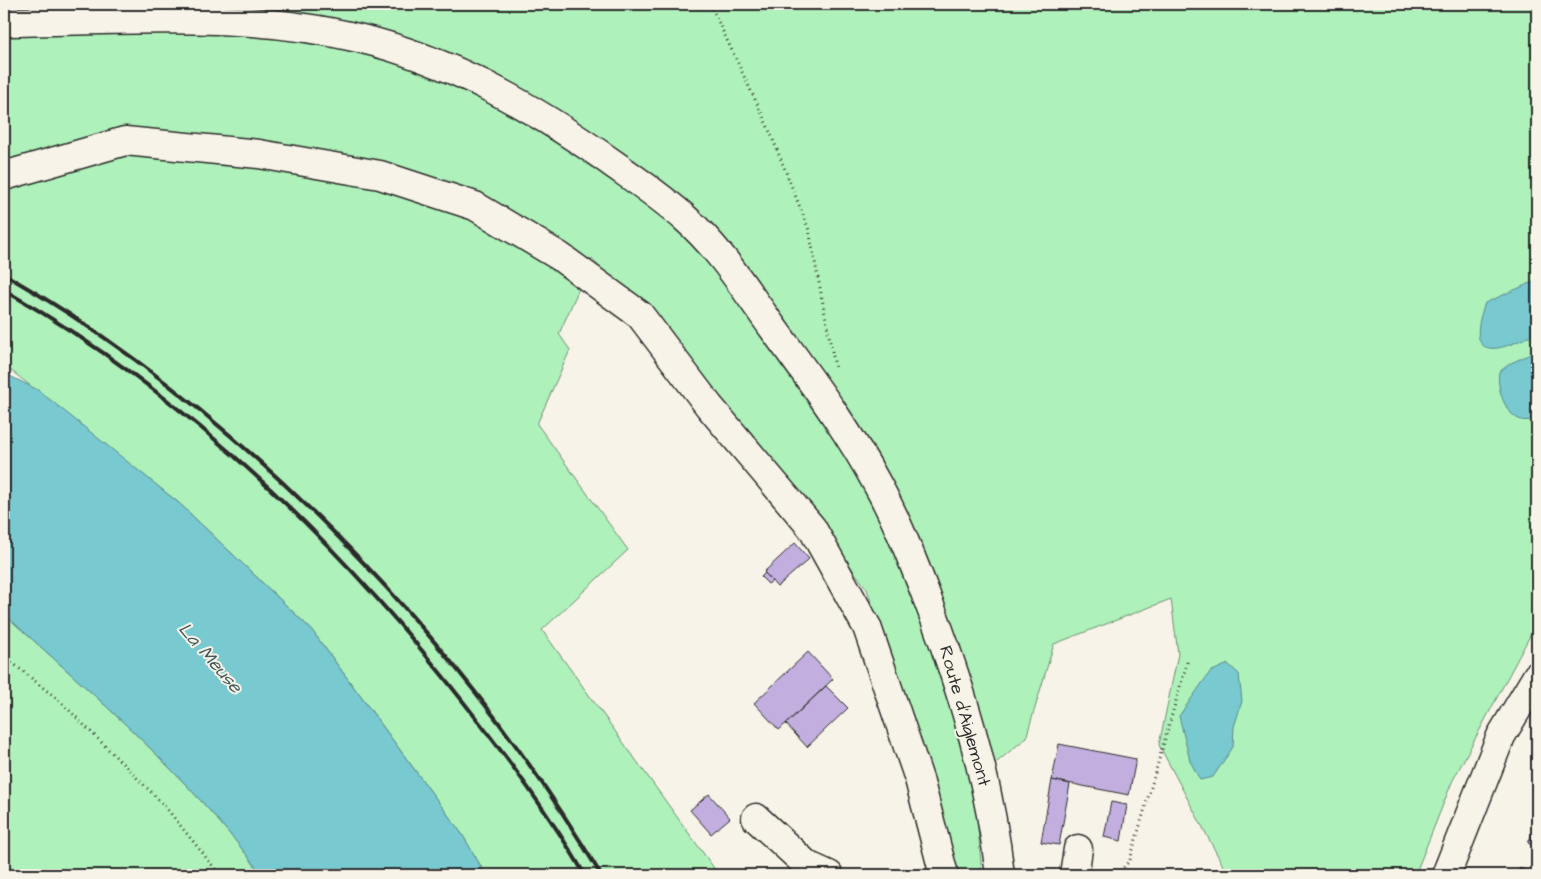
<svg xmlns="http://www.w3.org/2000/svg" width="1541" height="879" font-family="'Architects Daughter',sans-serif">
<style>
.green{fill:#aff1ba;stroke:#6d8e72}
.water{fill:#78c9d0;stroke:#598a8e}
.building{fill:#c2afdf;stroke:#2b2b2b}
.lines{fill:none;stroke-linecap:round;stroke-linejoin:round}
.minor-casing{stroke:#2b2b2b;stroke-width:31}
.path{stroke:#2b2b2b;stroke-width:3;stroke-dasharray:1 4;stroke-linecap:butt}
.minor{stroke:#f7f3e8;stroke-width:28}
.rail{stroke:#2b2b2b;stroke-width:4}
.labels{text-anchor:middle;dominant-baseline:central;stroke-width:4;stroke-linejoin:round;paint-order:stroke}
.street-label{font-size:18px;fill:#2b2b2b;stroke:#f7f3e8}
.water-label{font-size:19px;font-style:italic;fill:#425a5d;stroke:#f7f3e8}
</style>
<rect width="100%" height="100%" fill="#f7f3e8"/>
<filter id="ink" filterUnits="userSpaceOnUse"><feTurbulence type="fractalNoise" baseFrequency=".02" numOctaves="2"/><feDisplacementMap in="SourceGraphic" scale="10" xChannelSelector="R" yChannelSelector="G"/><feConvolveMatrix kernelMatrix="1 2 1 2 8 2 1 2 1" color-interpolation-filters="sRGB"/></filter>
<g filter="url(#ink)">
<g class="green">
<path d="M4 4H1537V627L1533 630 1452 782 1415 875H1228L1159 745 1178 654 1171 599 1054 644 1026 738 974 781 982 875H958L867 589 756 438 592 259 559 334 570 350 537 424 628 550 542 630 719 875H486L462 834 311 629 179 503 4 365Z"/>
<path d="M4 614C95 696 189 776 262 875H4Z"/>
</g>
<g class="water">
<path d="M1537 280V332C1499 353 1463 363 1485 303Z"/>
<path d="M1537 351V417C1512 433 1495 392 1499 372L1511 363Z"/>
<path d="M4 373 38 390 179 503 311 629 462 834 486 875H262C189 776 95 696 4 614Z"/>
<path d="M1228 664 1239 674 1242 701 1234 727 1233 747 1213 777 1200 780 1190 761 1179 716 1210 672Z"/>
</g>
<g class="building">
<path d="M795 543 809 559 777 587 764 572Z"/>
<path d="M765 573 772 581 768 584 761 577Z"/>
<path d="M808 652 833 679 779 730 754 703Z"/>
<path d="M826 686 848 708 807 747 786 724Z"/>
<path d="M1059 744 1136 759 1129 795 1052 780Z"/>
<path d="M1052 780 1070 784 1059 845 1041 842Z"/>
<path d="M709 794 730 818 711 834 690 810Z"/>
<path d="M1111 802 1127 805 1121 841 1104 837Z"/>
<path d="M1537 824V848L1528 843Z"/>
<path d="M1520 868 1534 875H1516Z"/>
</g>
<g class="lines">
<g class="minor-casing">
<g id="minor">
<path d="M4 22C121 21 243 10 358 38 452 60 536 109 615 165 639 182 664 199 686 219 721 250 746 291 773 328 809 378 847 428 876 482 895 516 910 554 924 590 960 683 989 776 1000 875"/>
<path d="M4 176 125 141 259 154 380 175 475 206 559 256 640 315 709 406 812 528 867 627 919 779 944 875"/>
<path d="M756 818 807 865 829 875"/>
<path d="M1074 875 1078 849"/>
<path d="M1446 875 1501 736 1537 676"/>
</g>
</g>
<g class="path">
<path d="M710 4 768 127 809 230 835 367"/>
<path d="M4 656 62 703 163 804 220 875"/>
<path d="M1117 875 1130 860 1188 659"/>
</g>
<use href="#minor" class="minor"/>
<g class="rail">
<path d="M4 274C242 411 461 640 601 875"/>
<path d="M4 290C184 393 338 541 465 704 508 759 550 815 585 875"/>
</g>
</g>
</g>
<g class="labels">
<g class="street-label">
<text transform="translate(965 716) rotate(74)">Route d'Aiglemont</text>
</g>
<g class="water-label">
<text transform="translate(210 658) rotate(49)">La Meuse</text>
</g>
</g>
<rect width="1541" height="879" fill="none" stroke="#f7f3e8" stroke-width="20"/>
<rect x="10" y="10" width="1521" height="859" fill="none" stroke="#2b2b2b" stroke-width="2" filter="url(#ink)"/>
</svg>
